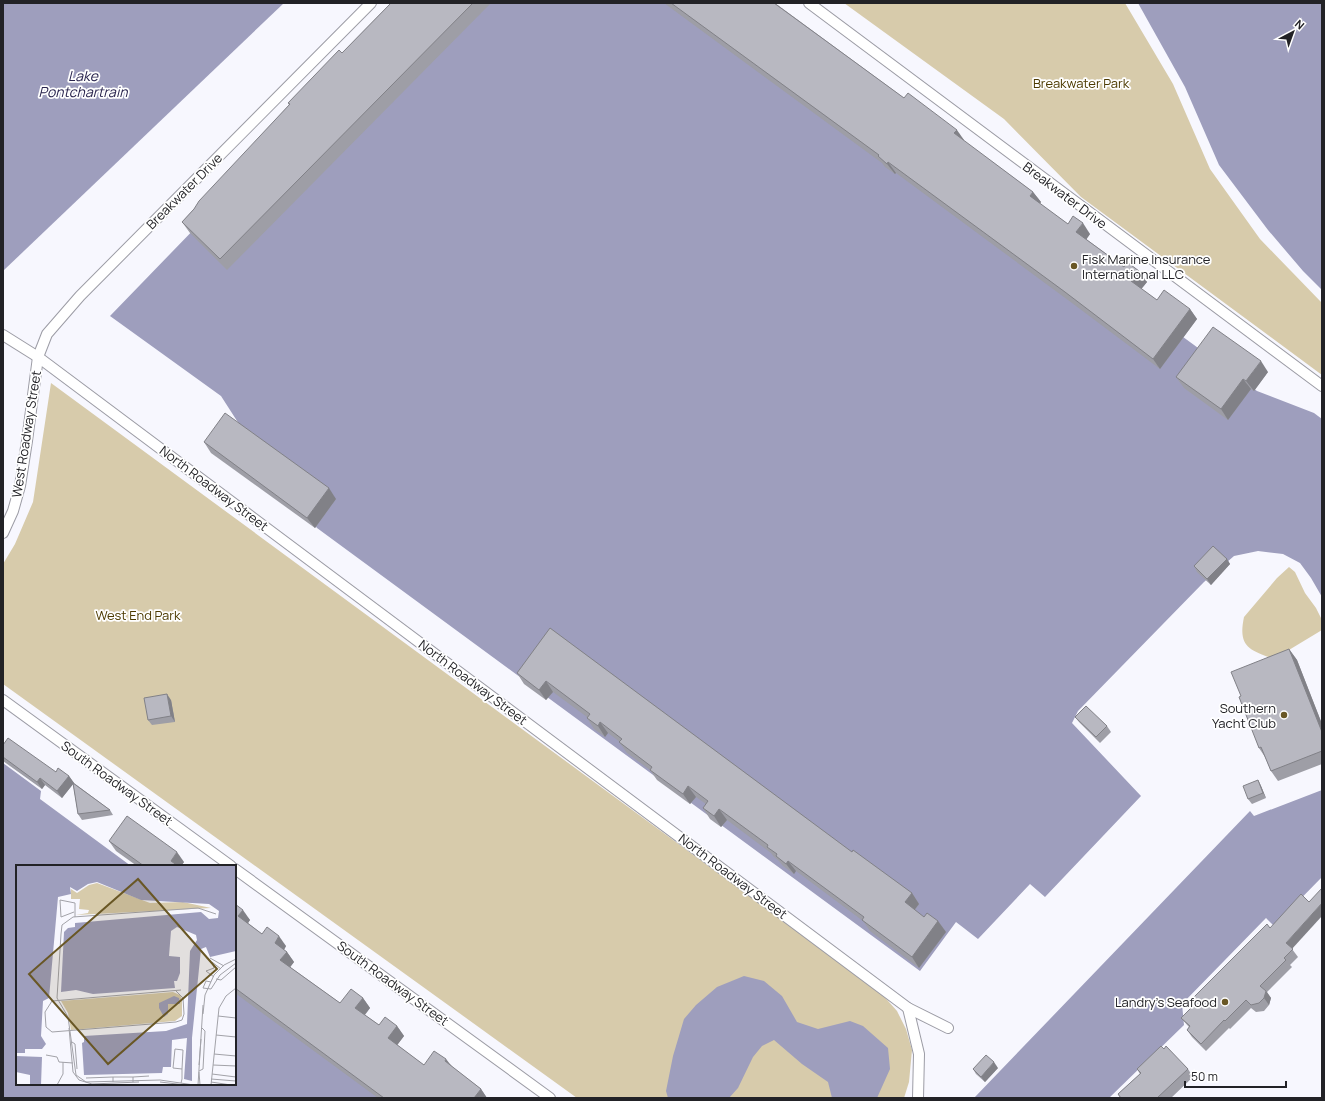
<svg xmlns="http://www.w3.org/2000/svg" width="1325" height="1101" font-family="Manrope,sans-serif">
<style>
.green{fill:#d7cbab}
.water{fill:#9e9ebd}
.lines{fill:none;stroke-linecap:round;stroke-linejoin:round}
.minor-casing{stroke:#9c9ca5;stroke-width:12}
.minor{stroke:#fff;stroke-width:10}
.wall{fill:#9e9ea6}
.shaded-wall{fill:#818187}
.building{fill:#b8b8c1;stroke:#818187}
.poi-dot{fill:#695725;stroke:#fff;stroke-width:1.5}
.labels{text-anchor:middle;dominant-baseline:central;stroke-width:3.5;stroke-linejoin:round;paint-order:stroke}
.park-label{font-size:13px;fill:#4c3a00;stroke:#fff}
.street-label{font-size:13px;fill:#222226;stroke:#fff}
.poi-label{font-size:13px;fill:#222226;stroke:#fff;text-anchor:end}
.water-label{font-size:14px;font-style:italic;fill:#27224c;stroke:#fff}
.inset-road{fill:none;stroke:#a2a2a8;stroke-width:1}
.view{fill:#695725;fill-opacity:0.15;stroke:#695725;stroke-width:2}
.inset-edge{fill:none;stroke:#222226;stroke-width:2}
</style>
<rect width="100%" height="100%" fill="#f7f7fe"/>
<g class="green">
<path d="M844 3H1125L1173 84 1210 169 1260 239 1322 303V375L1081 197 1004 119Z"/>
<path d="M51 383 880 992 897 1011 906 1029 912 1050 909 1082 904 1098H577L3 684V564L15 544 33 502Z"/>
<path d="M1289 567 1295 572 1305 593 1316 608 1322 620V630L1274 659C1248 650 1238 646 1244 617L1277 578Z"/>
</g>
<g class="water">
<path d="M3 3H284L3 271Z"/>
<path d="M413 3H726L1257 391 1314 413 1322 419V597L1311 578 1300 563 1283 554 1258 551 1234 556 1204 582 1078 711 1072 723 1141 796 1045 897 1030 884 978 939 956 922 920 971 317 528 239 424 221 396 110 316Z"/>
<path d="M1138 3H1322V290L1303 271 1268 230 1219 165 1185 87Z"/>
<path d="M3 763 41 791 40 799 131 866H17V1084H235V945L432 1098H3Z"/>
<path d="M1322 790V877L1274 926 1266 918 1182 1004 1184 1025 1109 1098H974L1250 811 1254 816Z"/>
<path d="M744 976 764 981 782 996 797 1022 818 1029 850 1021 863 1026 888 1048 890 1069 877 1098H832L828 1082 802 1064 774 1040 762 1046 753 1057 738 1088 729 1098H668L666 1091 673 1056 684 1019 696 1005 717 987Z"/>
</g>
<g class="lines">
<g class="minor-casing">
<g id="minor">
<path d="M809 3 1322 386"/>
<path d="M3 335 38 357 908 1008 948 1028"/>
<path d="M3 533 13 511 20 486 27 441 38 357 47 334 80 296 371 3"/>
<path d="M3 700 231 866"/>
<path d="M235 869 550 1098"/>
<path d="M908 1008 919 1054 918 1098"/>
</g>
</g>
<use href="#minor" class="minor"/>
</g>
<g class="wall">
<path d="M391 3H491L227 270 190 233 182 222 289 105 288 103 342 53Z"/>
<path d="M664 3H775L904 98 964 140V141L1033 192 1041 202 1040 204 1068 224 1090 234 1086 239 1124 267 1139 271 1147 282 1141 289 1157 300 1190 309 1197 319 1160 369 1072 303 896 173 895 174 885 167 882 163Z"/>
<path d="M1268 372 1254 391 1251 389 1228 420 1184 388 1176 377Z"/>
<path d="M204 442 336 499 315 528 211 453Z"/>
<path d="M1227 559 1230 564 1211 585 1197 572 1194 566Z"/>
<path d="M550 628 852 852 912 893 919 904 915 910 924 917 938 921 946 932 919 968 870 931 863 921 796 871 794 874 783 866 779 861 774 857 771 853 727 820 721 827 710 819 703 808 706 804 696 797 690 804 657 780 650 770 627 753 619 742H620L608 733 605 737 594 729 587 718V717L553 692 546 700 524 684 517 673Z"/>
<path d="M1289 649 1297 660 1322 724V764L1278 781 1271 771 1265 757 1259 748 1241 696Z"/>
<path d="M171 700 175 722 152 725 148 720Z"/>
<path d="M1075 717 1107 726 1111 732 1100 743 1079 722Z"/>
<path d="M3 745 56 772 69 776 74 783 110 810 113 815 82 820 78 814 73 784 62 798 45 785 42 789 3 761Z"/>
<path d="M1258 780 1261 786 1266 798 1252 804 1248 799Z"/>
<path d="M109 841 184 862 181 866H137L116 851Z"/>
<path d="M235 904 250 920 248 923 262 934 286 946 284 950 287 952 294 962 290 967 340 1003 363 998 370 1008 365 1015 379 1025 397 1026 404 1036 397 1045 424 1065 451 1066 481 1089 487 1098H378L235 993Z"/>
<path d="M1292 949 1298 957 1290 965 1292 967 1267 992 1271 998 1269 1005 1264 1011 1256 1012 1251 1008 1230 1029 1229 1028 1206 1051 1192 1037 1187 1030 1189 1027 1181 1018 1191 1008 1188 1003Z"/>
<path d="M1164 1049 1188 1069 1193 1077 1171 1098H1120L1118 1094 1140 1074 1137 1069Z"/>
<path d="M998 1068 985 1082 976 1074 973 1069Z"/>
</g>
<g class="shaded-wall">
<path d="M957 130 964 140 961 144 954 133Z"/>
<path d="M888 162 896 173 895 174 887 164Z"/>
<path d="M1033 192 1041 202 1037 207 1030 196Z"/>
<path d="M1083 223 1090 234 1084 243 1076 232Z"/>
<path d="M1139 271 1147 282 1139 292 1131 281Z"/>
<path d="M1190 309 1197 319 1160 369 1153 359Z"/>
<path d="M1261 361 1268 372 1254 391 1246 381Z"/>
<path d="M1243 379 1251 389 1228 420 1221 409Z"/>
<path d="M329 488 336 499 315 528 307 518Z"/>
<path d="M1227 559 1230 564 1211 585 1207 579Z"/>
<path d="M1289 649 1297 660 1322 724V732Z"/>
<path d="M546 681 553 692 546 700 539 690Z"/>
<path d="M167 694 171 700 175 722 171 716Z"/>
<path d="M600 722 608 733 605 737 598 726Z"/>
<path d="M69 776 74 783 62 798 57 791Z"/>
<path d="M40 778 45 785 42 789 37 782Z"/>
<path d="M1258 780 1261 786 1266 798 1263 793Z"/>
<path d="M688 786 696 797 690 804 683 794Z"/>
<path d="M719 809 727 820 721 827 714 816Z"/>
<path d="M177 852 184 862 181 866H174L171 861Z"/>
<path d="M788 861 796 871 794 874 786 864Z"/>
<path d="M912 893 919 904 912 913 905 902Z"/>
<path d="M1322 903V916L1291 950 1286 943Z"/>
<path d="M243 910 250 920 246 926 238 916Z"/>
<path d="M938 921 946 932 919 968 912 957Z"/>
<path d="M279 936 286 946 282 953 275 943Z"/>
<path d="M287 952 294 962 288 970 280 960Z"/>
<path d="M1266 991 1271 998 1269 1005 1264 998Z"/>
<path d="M363 998 370 1008 362 1018 355 1008Z"/>
<path d="M397 1026 404 1036 395 1048 388 1038Z"/>
<path d="M446 1059 454 1069 445 1061Z"/>
<path d="M994 1062 998 1068 985 1082 981 1077Z"/>
<path d="M481 1089 487 1098H474Z"/>
</g>
<g class="building">
<path d="M391 3H473L220 259 182 222 194 209 199 201 290 104 288 103 339 50 342 53Z"/>
<path d="M671 3H774L904 98 908 93 957 130 954 133 1033 192 1030 196 1068 224 1073 216 1083 223 1076 232 1124 267 1127 262 1139 271 1131 281 1157 300 1164 290 1190 309 1153 359 1065 292 888 162 887 164 878 156 879 155Z"/>
<path d="M1213 327 1261 361 1246 381 1243 379 1221 409 1176 377Z"/>
<path d="M225 413 329 488 307 518 204 442Z"/>
<path d="M1213 546 1227 559 1207 579 1194 566Z"/>
<path d="M550 628 852 852 853 850 912 893 905 902 924 917 927 913 938 921 912 957 862 920 864 917 788 861 786 864 776 856 777 854 767 847 768 845 719 809 714 816 703 808 708 801 688 786 683 794 650 770 652 767 619 742 622 739 600 722 598 726 587 718 590 714 546 681 539 690 517 673Z"/>
<path d="M1289 649 1322 732V751L1271 771 1261 747 1259 748 1239 697 1241 696 1231 672Z"/>
<path d="M167 694 171 716 148 720 144 698Z"/>
<path d="M1086 706 1107 726 1096 737 1075 717Z"/>
<path d="M8 738 56 772 58 768 69 776 57 791 40 778 37 782 3 757V745Z"/>
<path d="M1258 780 1263 793 1248 799 1243 786Z"/>
<path d="M73 783 110 810 78 814Z"/>
<path d="M127 816 177 852 171 861 178 866H144L109 841Z"/>
<path d="M1322 888V903L1286 943 1293 949 1284 958 1286 960 1260 986 1266 991 1264 998 1259 1003 1251 1005 1246 1000 1225 1021 1224 1020 1201 1044 1187 1030 1190 1026 1181 1018 1192 1007 1188 1003 1267 924 1270 928 1301 894 1309 902Z"/>
<path d="M235 904 243 910 238 916 262 934 267 927 279 936 275 943 287 952 280 960 340 1003 351 989 363 998 355 1008 379 1025 385 1017 397 1026 388 1038 424 1065 434 1051 446 1059 445 1061 481 1089 474 1098H384L235 988Z"/>
<path d="M1161 1046 1164 1049 1166 1046 1188 1069 1157 1098H1121L1118 1094 1141 1073 1137 1069Z"/>
<path d="M986 1055 994 1062 981 1077 973 1069Z"/>
</g>
<g class="poi-dot">
<circle cx="1074" cy="266" r="4"/>
<circle cx="1284" cy="715" r="4"/>
<circle cx="1225" cy="1002" r="4"/>
</g>
<g class="labels">
<g class="park-label">
<text x="1081" y="83">Breakwater Park</text>
<text x="138" y="615">West End Park</text>
</g>
<g class="street-label">
<text transform="translate(184 191) rotate(-45)">Breakwater Drive</text>
<text transform="translate(1065 195) rotate(37)">Breakwater Drive</text>
<text transform="translate(26 434) rotate(-81)">West Roadway Street</text>
<text transform="translate(214 488) rotate(37)">North Roadway Street</text>
<text transform="translate(473 682) rotate(37)">North Roadway Street</text>
<text transform="translate(117 783) rotate(36)">South Roadway Street</text>
<text transform="translate(733 876) rotate(37)">North Roadway Street</text>
<text transform="translate(393 983) rotate(36)">South Roadway Street</text>
</g>
<g class="poi-label">
<text x="1082" y="259" text-anchor="start">Fisk Marine Insurance<tspan x="1082" dy="15">International LLC</tspan></text>
<text x="1276" y="708">Southern<tspan x="1276" dy="15">Yacht Club</tspan></text>
<text x="1217" y="1002">Landry's Seafood</text>
</g>
<g class="water-label">
<text x="83" y="75">Lake<tspan x="83" dy="16">Pontchartrain</tspan></text>
</g>
</g>
<g transform="translate(16 865)">
<rect width="220" height="220" fill="#f7f7fe"/>
<path d="M81 18 134 38 167 37 195 43 60 50 72 48 73 45 63 44 64 34H55V24L61 28 73 20ZM157 127 164 130 166 134V151L159 156 55 165 52 148 45 136Z" fill="#d7cbab"/>
<path d="M0 0H220V86L194 92 190 82 185 84 176 173V216L168 214 171 173 156 175 155 202H147L146 208 68 210 66 178 68 177V171L150 166 171 159 174 86 181 75 180 70 161 62 155 66 153 91 164 92V108L161 116H158L159 123 77 129 60 125 45 127 48 67 52 63 59 62V58L185 47 193 54 202 53 203 46 193 39 125 35 81 17 72 19 61 26 54 22 55 29 42 32 33 133 27 136 25 171 30 179 26 184H9V188H0ZM158 131 163 133 164 139H152V149L148 152 143 143V138ZM0 191 26 192 25 220H14V210L0 207Z" fill="#9e9ebd"/>
<path class="inset-road" d="M58 47 45 52 44 35 59 38V52M194 93 208 101M198 112 190 106 198 103 196 97 205 104M200 114 205 115 220 102M195 117 190 116 187 123 195 124 204 110 220 98M187 149 189 130 198 110 208 100 220 94M202 151 220 153M53 163 57 207 63 215 76 219 123 217M36 167 30 162 29 147 36 136 165 125M36 167 160 157 166 155 168 149 167 133 160 126M200 170 220 172M56 177 59 179 61 204M198 189 220 191M30 190 41 192 43 197 57 198M183 200 185 174M197 200 220 201M183 206 187 204 189 166 186 163M183 207 184 220M196 209 220 212M117 212 133 211M70 213 97 212M195 214 220 216M97 217V212H117V217M144 217 169 220M195 217 215 220M165 218 166 214V204L167 185 159 184 157 203 166 204M41 220 47 209V197M178 220 144 215 70 217 60 210 52 152 41 133 45 69 46 60 57 52 182 43 200 49M182 220 187 140M195 220 203 143 210 131 220 123"/>
<path class="view" d="M122 14 201 104 92 199 13 109Z"/>
<rect width="220" height="220" class="inset-edge"/>
</g>
<rect width="1325" height="1101" fill="none" stroke="#222226" stroke-width="8"/>
<g transform="translate(1293 32) rotate(41)" stroke="#ffffff" stroke-width="3" paint-order="stroke">
<path d="M0-3L7 15L0 10L-7 15Z" fill="#222226"/>
<text y="-6" font-size="11" font-weight="bold" text-anchor="middle" fill="#222226">N</text>
</g>
<path d="M1185 1081v6h101v-6" fill="none" stroke="#222226" stroke-width="2"/>
<text x="1191" y="1081" font-size="12" fill="#222226" stroke="#ffffff" stroke-width="3" paint-order="stroke">50 m</text>
</svg>
